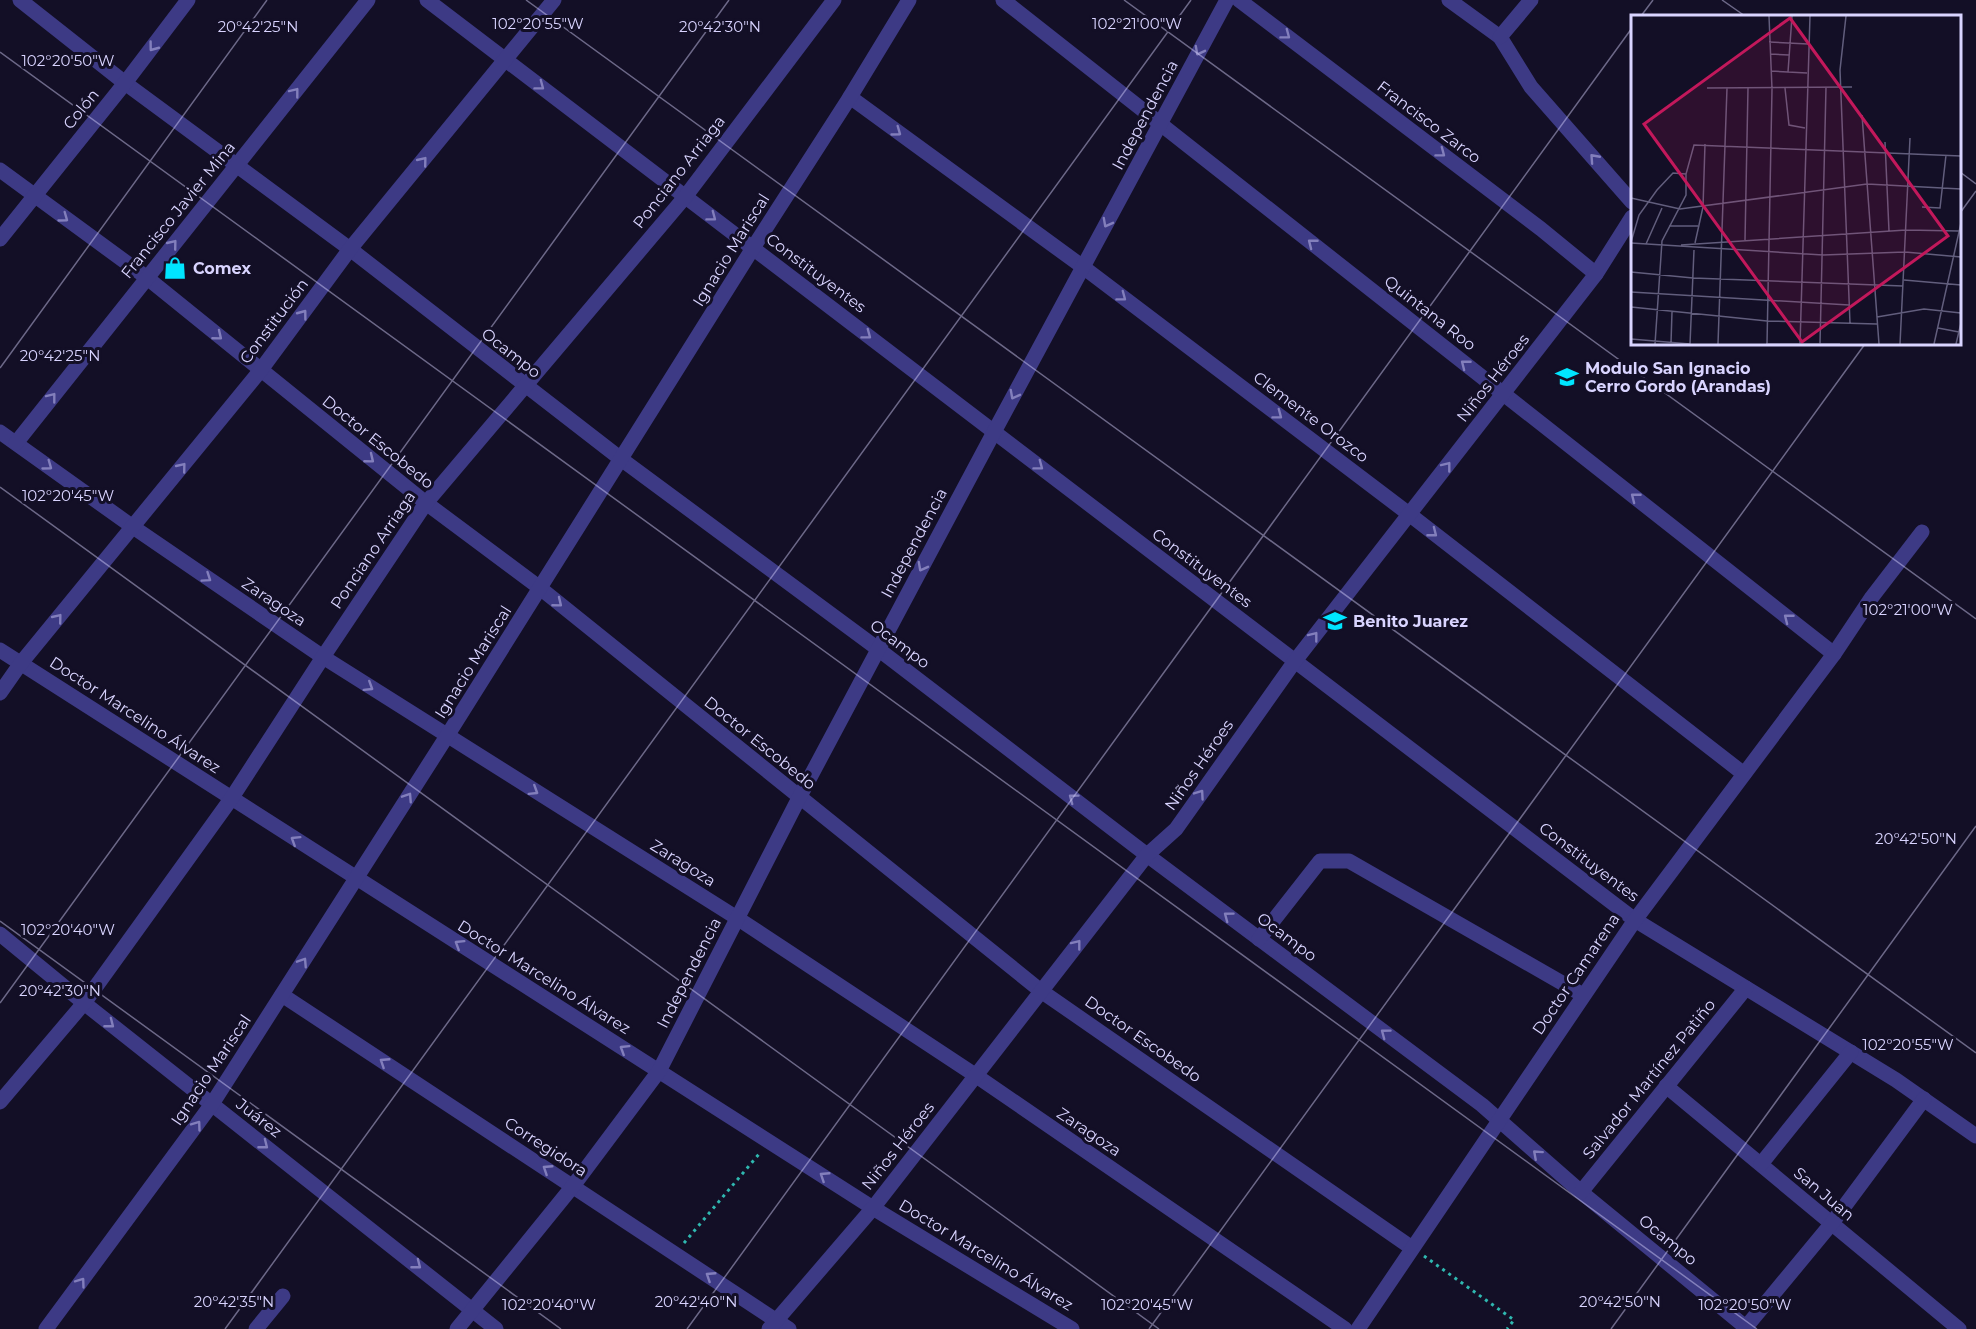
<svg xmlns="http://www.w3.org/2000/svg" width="1976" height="1329" font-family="Montserrat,sans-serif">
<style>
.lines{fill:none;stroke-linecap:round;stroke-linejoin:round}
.path{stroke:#2fb8b0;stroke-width:3;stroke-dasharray:3 4.5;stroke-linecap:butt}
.minor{stroke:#3d3a85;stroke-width:15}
.oneway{stroke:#837fbc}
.ticks{fill:none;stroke:#d9d4ff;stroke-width:1.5;stroke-opacity:0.45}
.labels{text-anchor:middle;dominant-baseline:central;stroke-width:6;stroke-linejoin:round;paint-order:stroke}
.street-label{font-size:16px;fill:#d9d4ff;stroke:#130f26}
.poi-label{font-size:16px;font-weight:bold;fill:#d9d4ff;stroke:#130f26;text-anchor:start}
.inset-road{fill:none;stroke:#625e7d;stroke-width:1.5}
.view{fill:#c2185b;fill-opacity:0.15;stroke:#c2185b;stroke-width:3}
.inset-edge{fill:none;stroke:#d9d4ff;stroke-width:3}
.ticks-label{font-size:15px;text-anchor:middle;fill:#d9d4ff;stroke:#130f26;stroke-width:6;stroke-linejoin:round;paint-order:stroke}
</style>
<rect width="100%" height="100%" fill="#130f26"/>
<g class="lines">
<g class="path">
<path d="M684 1243 759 1154"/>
<path d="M1424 1256 1514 1320 1507 1329"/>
</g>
<g class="minor">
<path d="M20 0 125 83 350 249 621 459 878 649 1147 855 1482 1105 1581 1192 1748 1329"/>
<path d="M427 0 1635 920 1896 1080 1976 1136"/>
<path d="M1003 0 1834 654"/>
<path d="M1239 0 1541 229 1596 274"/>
<path d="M1449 0 1500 37 1531 87 1632 202"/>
<path d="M1500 37 1531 0"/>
<path d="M850 97 1083 267 1409 514 1744 774"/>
<path d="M0 170 146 277 426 503 540 588 1041 991 1412 1248"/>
<path d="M0 239 125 83 188 0"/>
<path d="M0 432 133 527 323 657 737 918 975 1075 1345 1329"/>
<path d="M16 443 368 0"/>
<path d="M0 650 873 1208 1072 1329"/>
<path d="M0 693 21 663 260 371 350 249 554 0"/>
<path d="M0 934 84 1003 496 1329"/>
<path d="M1259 939 1320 861H1349L1583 995"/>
<path d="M282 995 789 1329"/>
<path d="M1666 1086 1959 1329"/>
<path d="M0 1102 84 1003 231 799 323 657 426 503 685 197 834 0"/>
<path d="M1761 1164 1851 1052"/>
<path d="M1581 1192 1746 988"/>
<path d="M1746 1327 1832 1223 1924 1099"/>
<path d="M46 1329 212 1104 447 736 753 248 850 97 909 0"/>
<path d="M256 1329 283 1296"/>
<path d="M457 1329 573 1186 659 1071 799 798 994 432 1227 0"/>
<path d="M769 1329 873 1208 1147 855 1176 829 1295 661 1596 274 1632 217"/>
<path d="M1358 1329 1635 920 1834 654 1872 597 1922 532"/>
</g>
</g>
<defs><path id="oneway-chevron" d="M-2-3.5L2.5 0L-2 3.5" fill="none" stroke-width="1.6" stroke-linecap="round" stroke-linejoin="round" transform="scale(1.5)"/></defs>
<g class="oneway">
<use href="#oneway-chevron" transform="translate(1286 35) rotate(37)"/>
<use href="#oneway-chevron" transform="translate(153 47) rotate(127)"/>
<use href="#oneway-chevron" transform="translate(1199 51) rotate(118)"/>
<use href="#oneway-chevron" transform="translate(540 86) rotate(37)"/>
<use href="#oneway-chevron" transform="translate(295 92) rotate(-52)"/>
<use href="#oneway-chevron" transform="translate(897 132) rotate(36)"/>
<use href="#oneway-chevron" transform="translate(1441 153) rotate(37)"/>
<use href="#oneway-chevron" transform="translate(1594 158) rotate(-132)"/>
<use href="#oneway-chevron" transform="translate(423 161) rotate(-51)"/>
<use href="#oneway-chevron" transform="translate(712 217) rotate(37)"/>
<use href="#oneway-chevron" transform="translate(64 218) rotate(36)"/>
<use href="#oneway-chevron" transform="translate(1107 223) rotate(118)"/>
<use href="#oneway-chevron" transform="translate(1312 243) rotate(-142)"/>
<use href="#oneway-chevron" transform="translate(173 244) rotate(-51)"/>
<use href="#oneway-chevron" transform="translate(1122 297) rotate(37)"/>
<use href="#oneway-chevron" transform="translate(303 314) rotate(-53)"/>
<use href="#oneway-chevron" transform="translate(867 335) rotate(37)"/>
<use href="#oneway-chevron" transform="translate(218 336) rotate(39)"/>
<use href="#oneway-chevron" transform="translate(1465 364) rotate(-142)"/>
<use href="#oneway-chevron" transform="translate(1014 395) rotate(118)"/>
<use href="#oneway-chevron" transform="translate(52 397) rotate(-52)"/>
<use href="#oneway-chevron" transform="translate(1278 415) rotate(37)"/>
<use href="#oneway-chevron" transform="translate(370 459) rotate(39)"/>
<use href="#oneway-chevron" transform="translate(48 466) rotate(36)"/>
<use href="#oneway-chevron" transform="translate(1039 466) rotate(37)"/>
<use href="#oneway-chevron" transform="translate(1447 466) rotate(-52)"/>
<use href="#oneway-chevron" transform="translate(182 467) rotate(-51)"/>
<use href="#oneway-chevron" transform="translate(1635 497) rotate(-142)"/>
<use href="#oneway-chevron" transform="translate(1433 533) rotate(38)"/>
<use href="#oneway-chevron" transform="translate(922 567) rotate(118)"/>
<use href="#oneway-chevron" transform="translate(207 578) rotate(34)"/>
<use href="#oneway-chevron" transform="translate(558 603) rotate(39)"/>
<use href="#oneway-chevron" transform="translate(58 618) rotate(-51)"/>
<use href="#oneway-chevron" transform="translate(1788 618) rotate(-142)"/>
<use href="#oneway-chevron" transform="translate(1314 636) rotate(-52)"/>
<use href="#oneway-chevron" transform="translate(369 687) rotate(32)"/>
<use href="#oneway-chevron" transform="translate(534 791) rotate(32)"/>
<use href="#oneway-chevron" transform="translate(1200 794) rotate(-55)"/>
<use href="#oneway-chevron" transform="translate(408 797) rotate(-57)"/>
<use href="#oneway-chevron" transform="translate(1073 798) rotate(-143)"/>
<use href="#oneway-chevron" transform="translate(295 840) rotate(-148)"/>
<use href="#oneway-chevron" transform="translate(1228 916) rotate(-143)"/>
<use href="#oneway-chevron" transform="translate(459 944) rotate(-148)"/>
<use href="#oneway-chevron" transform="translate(1077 944) rotate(-52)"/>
<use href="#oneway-chevron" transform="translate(303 962) rotate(-57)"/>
<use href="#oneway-chevron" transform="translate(110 1024) rotate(38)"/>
<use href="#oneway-chevron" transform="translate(1385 1033) rotate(-143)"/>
<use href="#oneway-chevron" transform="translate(624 1049) rotate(-148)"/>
<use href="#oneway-chevron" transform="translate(384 1062) rotate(-147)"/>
<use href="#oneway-chevron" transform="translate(197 1125) rotate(-54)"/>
<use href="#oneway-chevron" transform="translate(264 1145) rotate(38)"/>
<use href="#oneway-chevron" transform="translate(1537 1154) rotate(-138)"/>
<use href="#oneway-chevron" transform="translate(547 1169) rotate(-147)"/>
<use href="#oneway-chevron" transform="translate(824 1176) rotate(-147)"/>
<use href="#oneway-chevron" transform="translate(417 1265) rotate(38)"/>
<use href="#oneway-chevron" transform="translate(710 1276) rotate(-147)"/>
<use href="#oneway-chevron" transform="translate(81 1282) rotate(-54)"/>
</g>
<path class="ticks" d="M526 0 1976 1053M1124 0 1976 619M1722 0 1745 16M1641 16 1653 0M0 52 1757 1329M1960 172 1976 184M1960 213 1976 191M0 368 267 0M0 487 1159 1329M0 921 561 1329M0 1003 729 0M225 1329 1191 0M687 1329 1632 28M1149 1329 1865 344M1611 1329 1976 826"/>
<defs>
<g id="shop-bare" transform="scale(1.8)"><path d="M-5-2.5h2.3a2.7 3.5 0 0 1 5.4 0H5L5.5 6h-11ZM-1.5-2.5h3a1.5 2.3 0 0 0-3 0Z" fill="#00e5ff" stroke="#130f26" stroke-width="2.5" paint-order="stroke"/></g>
<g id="university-bare" transform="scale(1.8)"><path d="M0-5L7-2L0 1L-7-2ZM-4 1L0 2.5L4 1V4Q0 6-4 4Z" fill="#00e5ff" stroke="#130f26" stroke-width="2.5" paint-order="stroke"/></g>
<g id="school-bare" transform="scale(1.8)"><path d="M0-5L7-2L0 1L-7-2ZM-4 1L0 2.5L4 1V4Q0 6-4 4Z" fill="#00e5ff" stroke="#130f26" stroke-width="2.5" paint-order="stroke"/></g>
</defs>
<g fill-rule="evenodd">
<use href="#shop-bare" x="175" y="268"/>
<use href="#university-bare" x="1567" y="377"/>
<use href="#school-bare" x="1335" y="621"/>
</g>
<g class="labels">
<g class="street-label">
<text transform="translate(81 109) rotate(-51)">Colón</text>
<text transform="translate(1145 115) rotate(-62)">Independencia</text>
<text transform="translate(1429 122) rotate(37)">Francisco Zarco</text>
<text transform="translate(679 172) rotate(-52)">Ponciano Arriaga</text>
<text transform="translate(178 210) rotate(-51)">Francisco Javier Mina</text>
<text transform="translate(731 250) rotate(-58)">Ignacio Mariscal</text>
<text transform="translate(816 273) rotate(37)">Constituyentes</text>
<text transform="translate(1430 313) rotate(38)">Quintana Roo</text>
<text transform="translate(274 321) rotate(-53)">Constitución</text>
<text transform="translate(511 353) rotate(38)">Ocampo</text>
<text transform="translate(1493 378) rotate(-52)">Niños Héroes</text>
<text transform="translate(1311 417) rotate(37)">Clemente Orozco</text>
<text transform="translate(378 442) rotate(39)">Doctor Escobedo</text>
<text transform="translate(914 543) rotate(-62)">Independencia</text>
<text transform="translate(373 550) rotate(-56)">Ponciano Arriaga</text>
<text transform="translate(1202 568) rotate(37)">Constituyentes</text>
<text transform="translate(274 602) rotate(34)">Zaragoza</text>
<text transform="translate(900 644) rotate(37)">Ocampo</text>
<text transform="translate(473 662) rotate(-58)">Ignacio Mariscal</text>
<text transform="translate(135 715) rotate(33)">Doctor Marcelino Álvarez</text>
<text transform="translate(760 743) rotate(39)">Doctor Escobedo</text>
<text transform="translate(1199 765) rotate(-55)">Niños Héroes</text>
<text transform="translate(1589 862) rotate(37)">Constituyentes</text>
<text transform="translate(683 863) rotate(32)">Zaragoza</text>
<text transform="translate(1287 937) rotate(37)">Ocampo</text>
<text transform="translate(689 973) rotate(-63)">Independencia</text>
<text transform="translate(1576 974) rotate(-56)">Doctor Camarena</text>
<text transform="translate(544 977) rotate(32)">Doctor Marcelino Álvarez</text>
<text transform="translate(1143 1039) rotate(35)">Doctor Escobedo</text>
<text transform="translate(211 1070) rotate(-56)">Ignacio Mariscal</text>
<text transform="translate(1649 1079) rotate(-51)">Salvador Martínez Patiño</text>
<text transform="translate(259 1118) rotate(38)">Juárez</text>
<text transform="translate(1089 1132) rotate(34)">Zaragoza</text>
<text transform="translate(898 1146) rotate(-52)">Niños Héroes</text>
<text transform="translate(546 1147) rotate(33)">Corregidora</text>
<text transform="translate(1824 1194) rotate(40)">San Juan</text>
<text transform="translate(1668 1240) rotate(39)">Ocampo</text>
<text transform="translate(986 1255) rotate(31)">Doctor Marcelino Álvarez</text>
</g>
<g class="poi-label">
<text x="193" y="268">Comex</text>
<text x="1585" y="368">Modulo San Ignacio<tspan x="1585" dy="18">Cerro Gordo (Arandas)</tspan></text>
<text x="1353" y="621">Benito Juarez</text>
</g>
</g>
<g transform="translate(1631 15)">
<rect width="330" height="330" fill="#130f26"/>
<path class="inset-road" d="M215 1 209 55 219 308M138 27 177 29M139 39 158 40M140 56 176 58M157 57 161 1M76 73 221 72M154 73 158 110 174 113M231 100 248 329M254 127 258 216M0 183 49 194 236 169 330 174M291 192 309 193 315 140M38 211H67M114 225 117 73M0 227 8 200 26 175 42 158 55 159M0 228 192 240 274 237 330 242M64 228 72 192 74 129M15 229 31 193M50 230 275 215 328 216M0 257 62 263 272 271M273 265 330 270M0 277 218 290M0 292 136 306 246 309M246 302 293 294 330 298M307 313 328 317M0 324 59 329M40 328 41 297M24 329 31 226 55 180V159L63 130 330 141M59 329 63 235M87 329 96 73M135 329H209M136 329 141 74 138 1M169 329 179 1M189 329 195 72M269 329 279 123M303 329 330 208M325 329 330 308"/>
<path class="view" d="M159 3 317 221 171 327 13 109Z"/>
<rect width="330" height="330" class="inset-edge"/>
</g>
<g class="ticks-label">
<text x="538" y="29">102°20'55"W</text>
<text x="1137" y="29">102°21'00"W</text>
<text x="258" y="32">20°42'25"N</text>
<text x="720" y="32">20°42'30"N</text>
<text x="68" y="66">102°20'50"W</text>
<text x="60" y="361">20°42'25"N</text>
<text x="68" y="501">102°20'45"W</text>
<text x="1908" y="615">102°21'00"W</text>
<text x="1916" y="844">20°42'50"N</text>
<text x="68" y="935">102°20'40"W</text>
<text x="60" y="996">20°42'30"N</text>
<text x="1908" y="1050">102°20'55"W</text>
<text x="234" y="1307">20°42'35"N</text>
<text x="696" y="1307">20°42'40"N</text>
<text x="1620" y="1307">20°42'50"N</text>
<text x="549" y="1310">102°20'40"W</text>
<text x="1147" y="1310">102°20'45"W</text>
<text x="1745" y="1310">102°20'50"W</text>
</g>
</svg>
